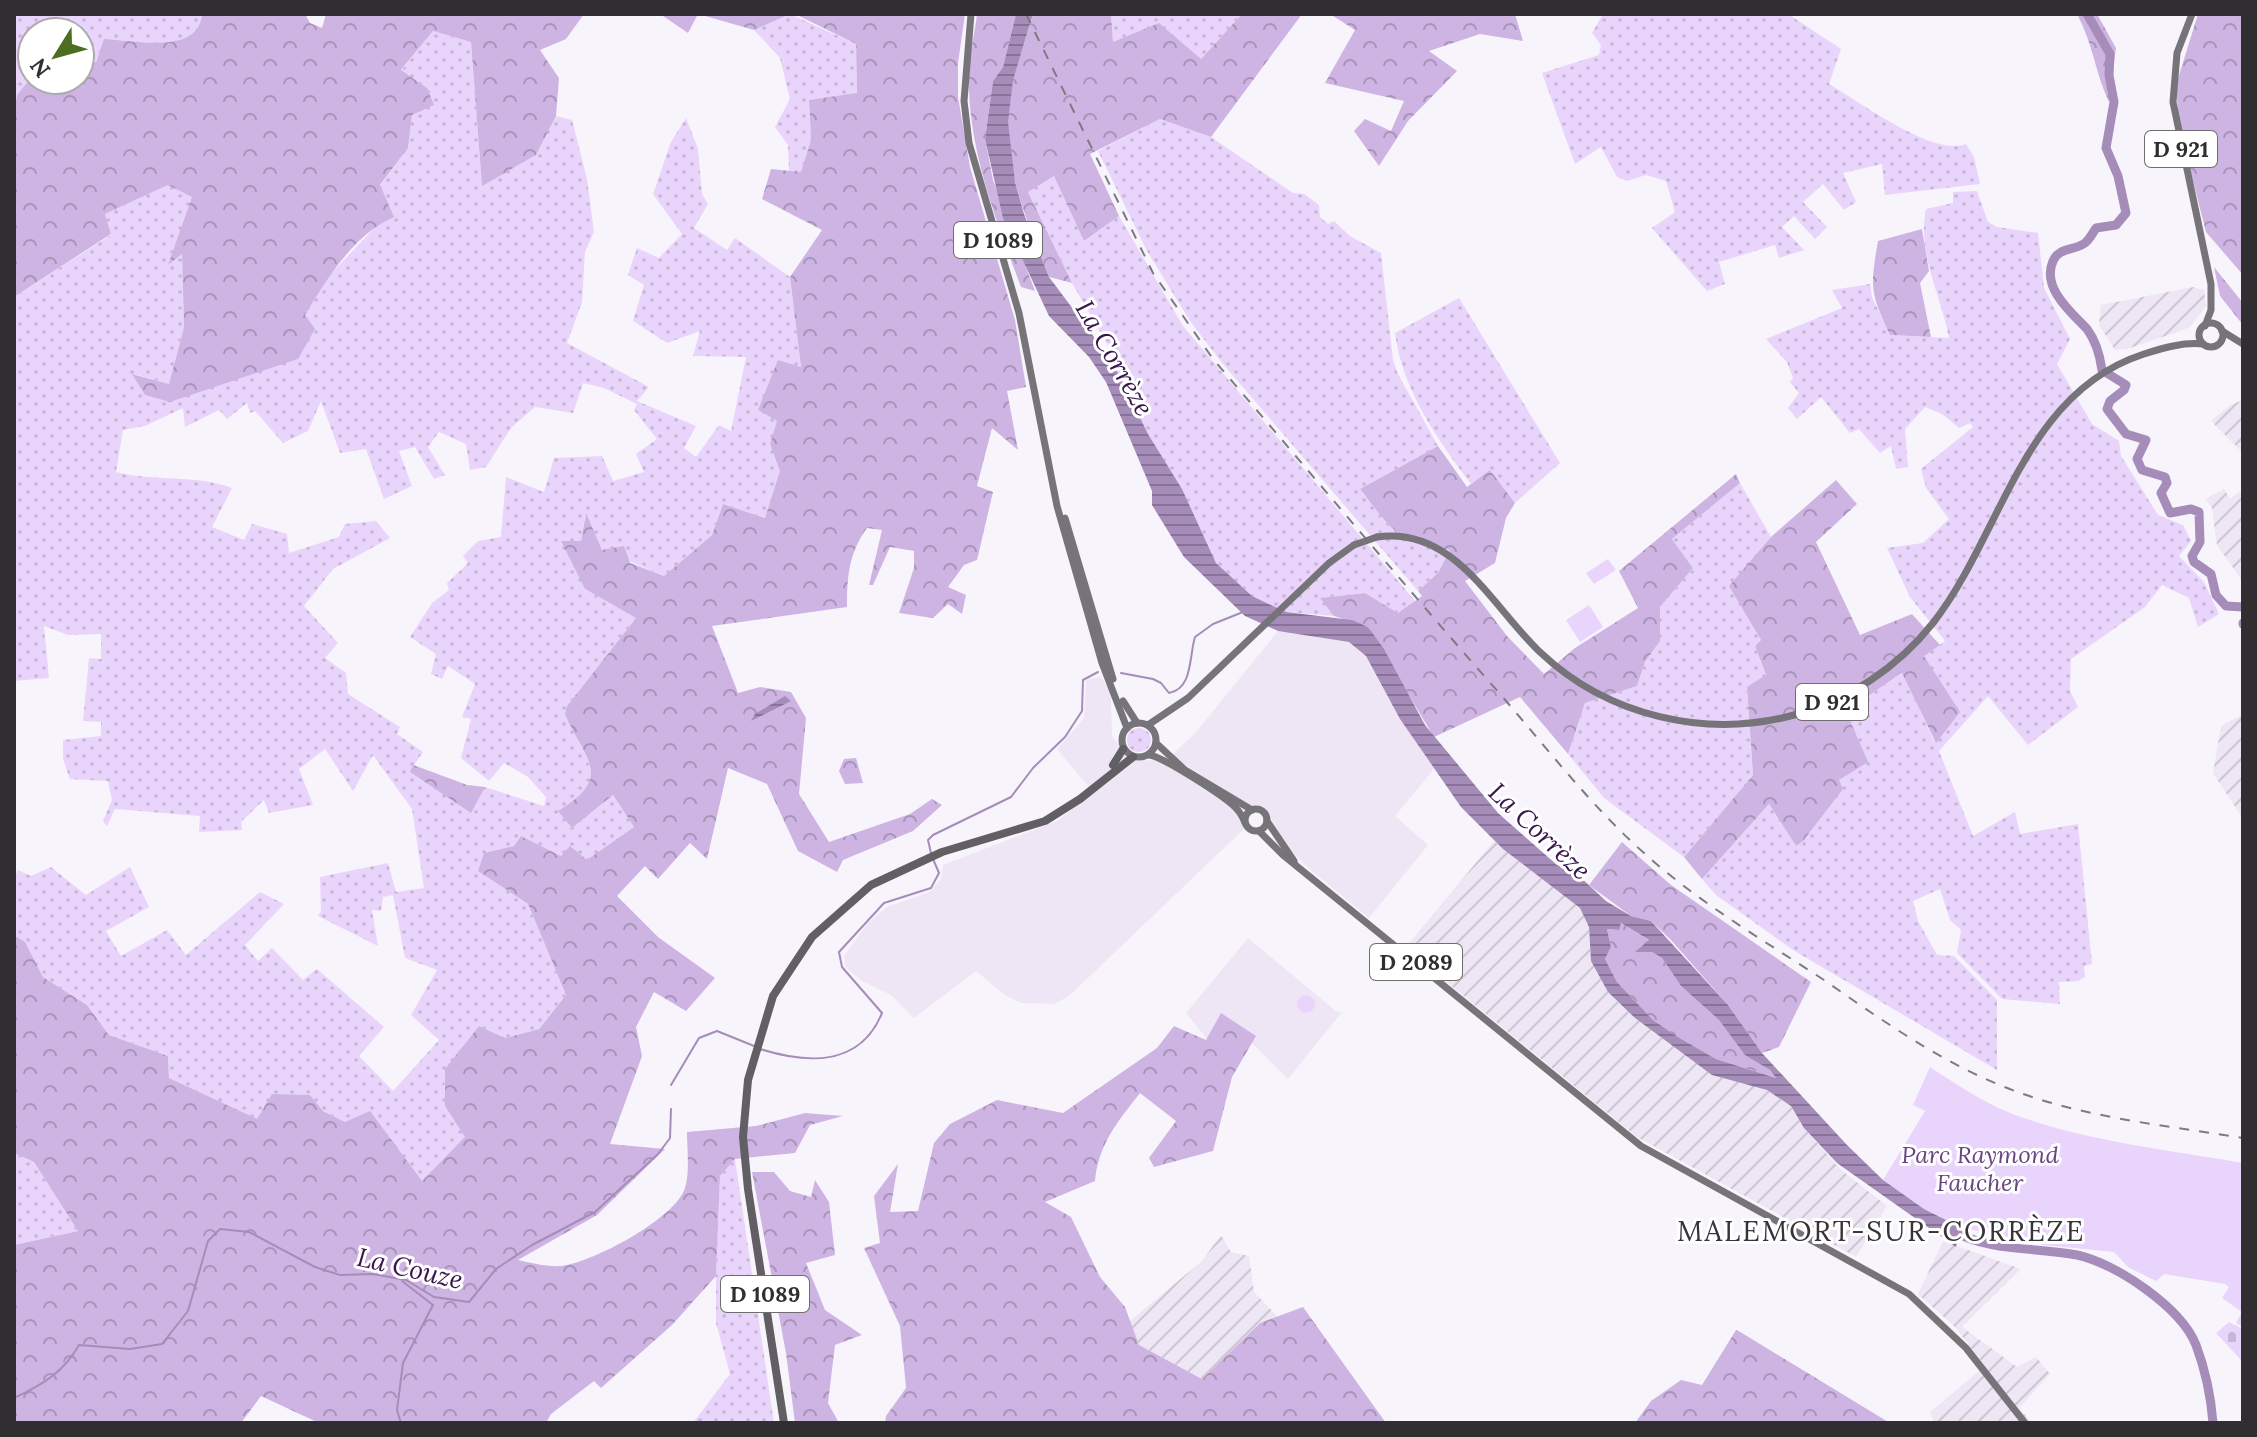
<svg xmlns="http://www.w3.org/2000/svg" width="2257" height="1437" font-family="Lora,serif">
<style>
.built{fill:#eee6f5}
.industrial{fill:url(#industrial-furrows)}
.grass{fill:url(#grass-dots);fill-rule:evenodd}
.forest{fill:url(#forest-crowns)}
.cemetery{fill:url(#cemetery-stones)}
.park{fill:#e9d4fb}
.water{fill:url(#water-rules);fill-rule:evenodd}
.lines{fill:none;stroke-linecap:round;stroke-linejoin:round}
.stream{stroke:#a58cb9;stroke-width:2}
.river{stroke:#a58cb9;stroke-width:9}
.major{stroke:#767379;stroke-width:7}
.highway{stroke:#615e64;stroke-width:8}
.rail{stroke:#7e7b80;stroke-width:2;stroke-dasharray:10 10;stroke-linecap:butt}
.major-bridge{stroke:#767379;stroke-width:7}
.labels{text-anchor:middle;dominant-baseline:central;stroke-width:6;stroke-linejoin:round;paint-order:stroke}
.shield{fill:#fff;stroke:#6e6d6f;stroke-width:2}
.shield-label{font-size:22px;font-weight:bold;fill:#302e31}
.park-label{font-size:24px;font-style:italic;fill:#694681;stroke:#fff}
.water-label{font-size:26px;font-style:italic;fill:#38164d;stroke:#fff}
.quarter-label{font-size:28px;letter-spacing:2px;fill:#363339;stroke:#fff}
</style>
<defs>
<pattern id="industrial-furrows" width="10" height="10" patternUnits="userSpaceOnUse" patternTransform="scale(2)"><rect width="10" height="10" fill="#eee6f5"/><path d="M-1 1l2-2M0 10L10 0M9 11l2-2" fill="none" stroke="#ccc6d2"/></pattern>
<pattern id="grass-dots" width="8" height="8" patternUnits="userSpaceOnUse" patternTransform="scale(2)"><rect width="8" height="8" fill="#e9d4fb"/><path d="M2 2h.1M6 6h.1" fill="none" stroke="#c8b6d8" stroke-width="1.8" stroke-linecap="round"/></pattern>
<pattern id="forest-crowns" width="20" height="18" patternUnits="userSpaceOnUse" patternTransform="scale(2)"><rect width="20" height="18" fill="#ceb4e3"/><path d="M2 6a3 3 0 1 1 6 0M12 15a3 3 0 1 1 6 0" fill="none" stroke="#a893b9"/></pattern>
<pattern id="cemetery-stones" width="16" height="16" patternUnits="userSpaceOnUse" patternTransform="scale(2)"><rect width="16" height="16" fill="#e9d4fb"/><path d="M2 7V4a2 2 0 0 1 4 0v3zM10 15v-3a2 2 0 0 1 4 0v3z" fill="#c8b6d8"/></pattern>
<pattern id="water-rules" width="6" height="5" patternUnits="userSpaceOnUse" patternTransform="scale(2)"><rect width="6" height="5" fill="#a58cb9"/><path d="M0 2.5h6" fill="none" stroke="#877397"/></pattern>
</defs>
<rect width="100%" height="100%" fill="#f8f4fc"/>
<g class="built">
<path d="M1278 631 1349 642 1366 656 1400 719 1434 769 1395 816 1428 845 1369 918 1307 867 1283 842 1271 819 1179 761 1234 809 1244 829 1069 996 1054 1004 1022 1003 1006 996 976 971 914 1018 891 995 862 981 845 967 844 956 868 923 887 907 929 892 941 879 943 865 1057 821 1094 793 1057 749 1084 718 1086 680 1100 677 1108 686 1111 694 1112 736 1132 761 1156 760 1171 756 1196 732Z"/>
<path d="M1248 938 1337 1012H1342L1288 1079 1244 1035 1223 1059 1186 1013Z"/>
</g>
<g class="industrial">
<path d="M2193 287 2204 290 2206 306 2190 327 2180 331 2127 349 2115 350 2099 325 2101 305Z"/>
<path d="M2243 400V453L2211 421 2230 405Z"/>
<path d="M2224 489 2230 499 2243 489V582L2217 545 2212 508 2205 499Z"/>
<path d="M2243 714V819L2213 773 2221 726Z"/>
<path d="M1494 841 1580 908 1589 927 1591 961 1608 992 1635 1018 1694 1062 1767 1090 1791 1106 1804 1128 1840 1169 1887 1206 1856 1257 1637 1137 1405 948Z"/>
<path d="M1221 1235 1231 1252 1249 1256 1254 1292 1278 1317 1260 1323 1202 1379 1139 1345 1130 1321 1202 1261Z"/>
<path d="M1943 1241 2021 1269 1962 1327 2017 1367 2036 1357 2050 1374 2019 1408 2032 1423H1934L1930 1412 1985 1366 1955 1327 1918 1294Z"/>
</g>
<g class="grass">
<path d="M14 14H202C197 57 135 40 105 39L95 63 80 64V32H32V76L17 95 14 112Z"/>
<path d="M790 14 856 44 857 94 809 100 811 140 801 173 789 171 788 145 775 127 790 99 780 58 754 30Z"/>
<path d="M1111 14H1242L1201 59 1113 42Z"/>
<path d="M1603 14H1788L1841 49 1829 84C1860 102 1933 157 1966 144L1974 157 1980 184 1885 195 1882 164 1843 173 1856 202 1844 210 1823 184 1803 202 1827 227 1815 239 1794 216 1782 227 1804 250 1779 258 1775 245 1719 262 1725 284 1707 291 1652 228 1675 212 1666 181 1646 175 1627 181 1617 177 1601 147 1575 164 1542 73 1599 55 1601 45 1592 33Z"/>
<path d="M433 31 471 42 482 185 536 155 556 116 572 120 587 179 594 232 585 252 582 302 567 343 649 387 637 401 696 426 684 448 696 457 719 425 731 431 746 357 693 356 700 331 667 343 633 321 644 285 628 275 637 248 659 258 682 234 653 194 671 142 686 118 698 149 702 194 708 204 694 228 727 250 735 238 790 277 801 367 770 444 781 471 765 518 723 504 712 535 664 576 602 550 585 515 581 541 585 589 636 618 567 706C573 755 621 773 559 811L572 828 613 795 634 827 587 861 561 856 521 836 514 846 478 871 528 904 566 995 539 1029 505 1038 479 1026C443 1073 430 1083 466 1137L422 1181 345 1122 323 1111 310 1095 257 1120 169 1078 168 1056 109 1035 87 1005 43 977 25 942 14 935V879L18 870 31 876 51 867 86 895 130 867 149 907 106 931 121 956 167 930 186 955 260 892 284 904 245 945 258 961 272 948 303 980 317 969 384 1027 359 1056 393 1091 439 1040 411 1015 437 970 405 958 393 895 383 897 381 911 372 910 378 946 318 916 321 911 320 877 388 863 396 892 424 888 412 809 373 755 353 791 325 749 299 769 313 805 269 813 264 800 241 822 242 830 199 832 200 816 115 809 107 826 103 821 112 800 108 781 70 779 63 759V740L101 736V722L83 721 89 658 101 659V634L68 635 44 626 49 678 14 681V297L111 235 105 214 168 185 193 197 169 263 182 253 184 327 169 384 134 374 170 402 305 315 326 279 378 224 380 186 408 148 412 115 427 88 401 71ZM583 383 604 388 637 404 634 410 657 439 636 454 644 472 613 481 602 456 554 458 544 492 506 477 501 537 478 541 463 556 468 563 447 583 449 590 432 603 410 637 436 654 431 674 442 679 448 666 475 684 462 717 471 719 461 758 489 781 504 763 528 777 546 797 544 806 485 787 467 785 414 765 423 752 397 734 400 727 348 694 346 673 325 658 338 643 304 606 333 569 390 538 376 521 345 524 339 537 289 553 287 534 252 524 244 540 212 527 232 488C194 474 156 482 116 472L123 430 145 426 183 408 185 427 219 410 227 419 247 403 250 413 255 411 283 443 308 431 321 401 340 453 366 449 384 499 412 486 399 451 415 447 434 479 445 475 428 447 439 432 466 444 470 470 486 467 511 428 535 407 573 413Z"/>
<path d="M1160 119 1211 137 1293 193 1304 194 1319 205 1320 217 1328 224 1334 221 1350 236 1381 253 1393 360 1398 374 1438 446 1360 489C1394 532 1395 541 1450 550L1438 573 1418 591 1223 364 1190 321 1147 251 1098 151Z"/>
<path d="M1054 175 1084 241 1119 216 1183 326 1416 602 1398 613 1365 593 1321 598 1334 616 1286 612 1252 596 1216 563 1182 489 1148 434 1112 361V352L1072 283 1028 192Z"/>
<path d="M1977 191 1988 222 1997 227 2038 233 2044 288 2070 339 2057 364 2092 424 2119 441 2121 456 2158 515 2183 525 2191 541 2179 556 2204 582 2219 614 2198 627 2189 598 2162 585 2145 607 2071 659 2070 691 2078 707 2028 745 1988 696 1939 751 1973 836 2015 812 2020 834 2078 824 2092 964 2084 966 2085 977 2078 981 2059 982 2060 1004 2002 999 1957 953 1961 930 1950 920 1940 889 1913 901 1918 921 1937 955 1954 956 1997 1000V1070L1793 950 1716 895 1702 879 1769 804 1796 846 1839 780 1845 711 1903 673 1935 743 1924 656 1945 641 1910 597 1887 548 1923 543 1949 519 1926 488 1921 469 1973 427 1970 423 1959 428 1942 414 1925 407 1905 429 1908 467 1896 469 1891 446 1880 453 1859 429 1850 433 1821 397 1797 419 1788 408 1799 393 1790 382 1793 378 1787 362 1766 339 1842 308 1832 290 1870 284 1872 297 1890 335 1949 338C1941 294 1917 255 1926 209L1953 203V192Z"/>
<path d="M1459 298 1560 463 1515 503 1490 470 1471 484C1437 439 1402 389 1395 333Z"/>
<path d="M1740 483 1771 537 1730 586 1761 640 1755 646 1766 676 1747 688 1753 775 1684 857 1604 798 1568 754 1585 703 1637 686 1645 662 1660 641V607L1693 568 1672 539Z"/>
<circle cx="1139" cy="740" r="12"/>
<path d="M14 1153 34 1162 78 1231 14 1245Z"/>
<path d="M735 1159 774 1423H693L730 1374 716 1323V1276L720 1176Z"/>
</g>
<g class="forest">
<path d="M202 14H305L310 23 322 28 326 14H584L566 39 540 50 559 78 556 116 536 155 482 186 471 42 433 31 401 70 427 88 434 105 412 115 408 148 380 185 394 217C355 233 326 280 305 315L315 329 298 359 170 402 145 395 132 374 169 384 184 327 182 254 168 265 192 197 168 185 105 214 111 234 14 297V113L17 95 32 76V80H80V64L96 62 104 39C134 40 198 56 202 14Z"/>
<path d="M660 14H790L754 30 698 14 688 33Z"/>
<path d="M795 14H965L958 63V97L970 167 1015 320 1026 387 1007 391 1018 450 992 428 977 486 993 492 977 560 964 565 948 587 966 595 962 614 948 604 933 618 899 613 914 568V551L890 547 873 585H869L882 530 867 528C849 553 847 576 847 607L712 626 738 693 760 687 791 692 806 718 799 794 829 842 910 814 932 799 942 805 913 831 843 860 837 872 798 851 767 784 728 768 707 859 690 843 658 879 645 866 617 896 658 937 715 978 686 1011 654 992 636 1027 642 1056 610 1144 665 1149 597 1215 518 1260C530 1263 548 1267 561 1266 592 1263 676 1218 685 1188 690 1172 687 1148 687 1132L756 1126 805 1113 843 1116 810 1125 795 1153 735 1159 720 1176 716 1276 672 1325 601 1388 594 1381 551 1414 546 1423H319L261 1396 241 1423H14V1245L78 1231 34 1162 14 1153V935L25 942 43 977 87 1005 109 1035 168 1056 169 1078 257 1119 272 1094 310 1095 323 1111 345 1122 370 1111 422 1181 465 1137 445 1106V1069L479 1026 505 1038 539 1029 566 995 528 904 478 871 484 853 514 846 521 836 561 856 570 846 587 860 634 827 613 795 572 828 558 811C615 777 584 759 565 714L567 706 636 618 585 589 561 541H581L586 513 602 550 624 546 630 563 664 576 712 535 723 504 765 518 780 471 770 444 777 421 758 410 778 360 801 367 790 277 822 230 762 199 771 169 801 172 811 140 809 100 857 93 856 44Z"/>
<path d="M977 14H1016L1003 67 993 81 985 139 993 180 1035 291 1021 287C995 218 966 144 969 69 970 51 975 32 977 14Z"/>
<path d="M1033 14H1111L1113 42 1159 23 1201 59 1242 14H1302L1211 137 1160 119 1090 154 1119 216 1084 241 1054 176 1028 192 1072 283 1049 277C1025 216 994 147 1013 79 1019 58 1027 36 1033 14Z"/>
<path d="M1330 14H1515L1523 41 1480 34 1429 51 1457 71 1408 121 1379 166 1354 131 1365 119 1391 131 1404 101 1325 83 1355 30Z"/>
<path d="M2077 14H2097L2116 48 2109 102C2095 73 2093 43 2077 14Z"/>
<path d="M2198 14H2243V275L2206 232 2179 125 2176 85Z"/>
<path d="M1922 229 1929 271 1920 283 1931 337 1890 335C1870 292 1870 288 1878 241Z"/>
<path d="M2214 267 2243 303V325L2220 296Z"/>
<path d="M1438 446 1467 487 1490 470 1515 503 1506 518 1495 563 1465 581 1507 636 1544 674 1575 648 1638 608 1619 571 1736 474 1740 483 1672 539 1693 568 1660 607V641L1645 662 1637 686 1585 703 1568 754 1520 697 1434 737 1368 627 1334 616 1320 598 1365 593 1398 613 1422 596 1418 591 1438 573 1450 550C1395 541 1393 531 1360 489Z"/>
<path d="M1836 480 1857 504 1816 542 1860 635 1912 614 1940 645 1924 656 1960 712 1936 743 1902 673 1846 711 1868 762 1839 780 1843 789 1803 841 1796 846 1769 804 1702 879 1684 857 1753 775 1747 687 1766 675 1755 646 1761 640 1729 586 1771 537Z"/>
<path d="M856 758 863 783 845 784 839 771 844 759Z"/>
<path d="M413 765 467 785 485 787 471 813 410 772Z"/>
<path d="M1622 842 1671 885 1811 982 1779 1047 1762 1053 1728 1005 1671 940 1651 921 1631 916 1589 885Z"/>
<path d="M1621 923 1650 941 1652 952 1662 958 1681 986 1719 1020 1745 1054 1770 1070 1776 1078 1716 1059 1678 1037 1653 1020 1617 982 1605 959 1611 947 1607 929 1618 930Z"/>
<path d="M1221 1013 1256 1036 1232 1077 1213 1151 1154 1167 1149 1158 1176 1121 1140 1093C1118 1121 1098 1145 1095 1181L1045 1202 1071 1217 1100 1277 1125 1307 1139 1345 1202 1379 1260 1323 1303 1307 1386 1423H885L886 1416 906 1388 900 1326 864 1248 880 1243 874 1196 898 1164 890 1212 918 1211 934 1143 950 1124 997 1100 1063 1113 1157 1048 1174 1026 1206 1040Z"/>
<path d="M752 1172H774L790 1191 811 1197 815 1180 829 1202 835 1255 806 1263 825 1310 862 1335 835 1345 828 1403 839 1423H795L786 1353Z"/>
<path d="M1736 1330H1737L1890 1423H1635L1651 1401 1681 1380 1702 1385Z"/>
</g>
<path class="cemetery" d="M2229 1322 2243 1329V1362L2216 1333Z"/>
<g class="park">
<path d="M1608 559 1616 570 1594 584 1586 573Z"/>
<path d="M1589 605 1603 627 1580 642 1566 620Z"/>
<circle cx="1306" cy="1004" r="9"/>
<path d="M1930 1067C1959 1086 1988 1106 2021 1117 2092 1142 2169 1150 2243 1163V1327L2236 1323 2242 1312 2222 1298 2229 1287 2225 1284 2164 1274 2156 1281 2128 1267 2114 1252 2044 1245 1960 1227 1924 1209 1883 1180 1925 1111 1913 1105Z"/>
</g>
<g class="water">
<path d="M1016 14H1033L1013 80 1008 122 1015 182 1024 214 1049 277 1112 361 1148 434 1182 489 1216 563 1252 596 1286 612 1352 620 1368 627 1384 649 1425 725 1498 813 1557 865 1578 875 1606 901 1631 916 1651 921 1728 1005 1762 1053 1847 1145 1883 1180 1924 1209 1960 1227 1956 1247 1837 1163 1804 1128 1791 1106 1767 1090 1712 1075 1635 1018 1608 992 1591 961 1589 927 1580 908 1503 849 1461 807 1400 719 1366 656 1349 642 1278 631 1245 616 1184 557 1152 505V491L1106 382 1089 357 1049 316 1003 218 985 139 993 81 1003 67ZM1621 923 1649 940 1635 952H1652L1662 958 1681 986 1719 1020 1745 1055 1770 1070 1776 1078 1716 1059 1678 1037 1653 1020 1617 982 1605 959 1611 947 1607 929 1619 930Z"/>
<path d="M785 696 791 701 751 721 755 714Z"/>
</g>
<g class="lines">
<g class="stream">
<path d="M1121 673 1153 679 1161 683 1169 693C1193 689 1189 656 1195 637L1213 624 1243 612"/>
<path d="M931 853 928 840 933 835 1011 797 1033 768 1065 737 1082 711 1083 680 1098 672"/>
<path d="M760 1049C808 1064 860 1067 882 1013L842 967 839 952 884 903 931 888 939 873 933 859"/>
<path d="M671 1085 699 1038 717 1031 754 1046"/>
<path d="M14 1398C42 1385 64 1372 79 1345L130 1349 162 1344 188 1311 208 1241 220 1229 249 1232 315 1267 340 1275 373 1274 406 1280 434 1297 469 1302 496 1269 532 1245 595 1212 658 1154 670 1138 671 1109"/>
<path d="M401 1423 397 1410 403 1363 433 1305 402 1281"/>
</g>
<g class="river">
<path d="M2087 14 2110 54 2109 75 2114 102 2106 148 2118 176 2126 213 2116 225 2096 228C2093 233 2089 240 2085 243 2074 251 2059 247 2053 261 2041 288 2072 313 2087 329 2096 341 2100 356 2102 370L2126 385 2124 390 2110 401 2107 409 2126 434 2146 440 2137 459 2142 470 2165 477 2167 483 2161 493 2170 513 2191 509 2199 512 2200 542 2192 556 2194 562 2211 574 2216 595 2226 606 2243 607"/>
<path d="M2243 623V624"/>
<path d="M1951 1230C1989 1252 2035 1247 2077 1255 2115 1263 2181 1307 2196 1345 2205 1369 2211 1397 2213 1423"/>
</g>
<g class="major">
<path d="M971 14 964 101 969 143 1019 313 1057 506 1102 663 1127 728"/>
<path d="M2192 14 2177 53 2173 102 2211 284V310L2205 326"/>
<circle cx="2211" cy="335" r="12"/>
<path d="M2222 331 2243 344"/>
<path d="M1065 518 1113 679"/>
<path d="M1377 537C1455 526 1492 607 1541 653 1608 716 1706 739 1794 715 1848 701 1898 667 1933 623 2003 533 2023 393 2144 354 2163 348 2183 342 2203 344"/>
<path d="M1123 701 1137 723"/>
<circle cx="1139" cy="740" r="17"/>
<path d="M1148 725 1188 698 1329 563 1354 545"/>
<path d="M1156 743 1185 770 1252 810"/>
<path d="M1149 755C1162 756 1224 796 1235 807 1240 812 1243 817 1245 823"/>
<circle cx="1256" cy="820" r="11"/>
<path d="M1267 821 1294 861"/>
<path d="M1259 831 1283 855 1641 1146 1909 1294 1966 1348 2025 1423"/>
</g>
<g class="highway">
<path d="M1113 765 1123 749"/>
<path d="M784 1423 748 1189 743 1137 748 1080 773 996 812 937 871 885 942 852 1045 821 1080 799 1133 757"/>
</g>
<path class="rail" d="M1026 14 1153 273 1213 359C1309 471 1403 584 1500 694 1547 748 1591 806 1644 853 1698 902 1763 940 1824 980 1880 1019 1938 1060 2002 1086 2078 1117 2162 1125 2243 1138"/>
<path class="major-bridge" d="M1354 545 1377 537"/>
</g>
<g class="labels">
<g class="shield">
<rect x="2145" y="131" width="72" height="36" rx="6"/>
<rect x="954" y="222" width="88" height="36" rx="6"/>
<rect x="1796" y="684" width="72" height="36" rx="6"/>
<rect x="1370" y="944" width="92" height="36" rx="6"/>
<rect x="721" y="1276" width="88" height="36" rx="6"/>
</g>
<g class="shield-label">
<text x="2181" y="149">D 921</text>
<text x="998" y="240">D 1089</text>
<text x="1832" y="702">D 921</text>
<text x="1416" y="962">D 2089</text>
<text x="765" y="1294">D 1089</text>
</g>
<g class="park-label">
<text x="1980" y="1154">Parc Raymond<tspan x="1980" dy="28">Faucher</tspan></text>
</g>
<g class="water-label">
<text transform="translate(1115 358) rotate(60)">La Corrèze</text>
<text transform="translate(1540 831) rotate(43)">La Corrèze</text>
<text transform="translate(410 1268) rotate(13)">La Couze</text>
</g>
<g class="quarter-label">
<text x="1881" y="1231">MALEMORT-SUR-CORRÈZE</text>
</g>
</g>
<rect width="2257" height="1437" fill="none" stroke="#302e31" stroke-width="32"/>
<g transform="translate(56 56) rotate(233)"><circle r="38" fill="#ffffff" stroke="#acabad" stroke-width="2"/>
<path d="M0-6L14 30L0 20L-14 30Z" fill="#4d6d22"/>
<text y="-12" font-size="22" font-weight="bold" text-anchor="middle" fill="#302e31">N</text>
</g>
</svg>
